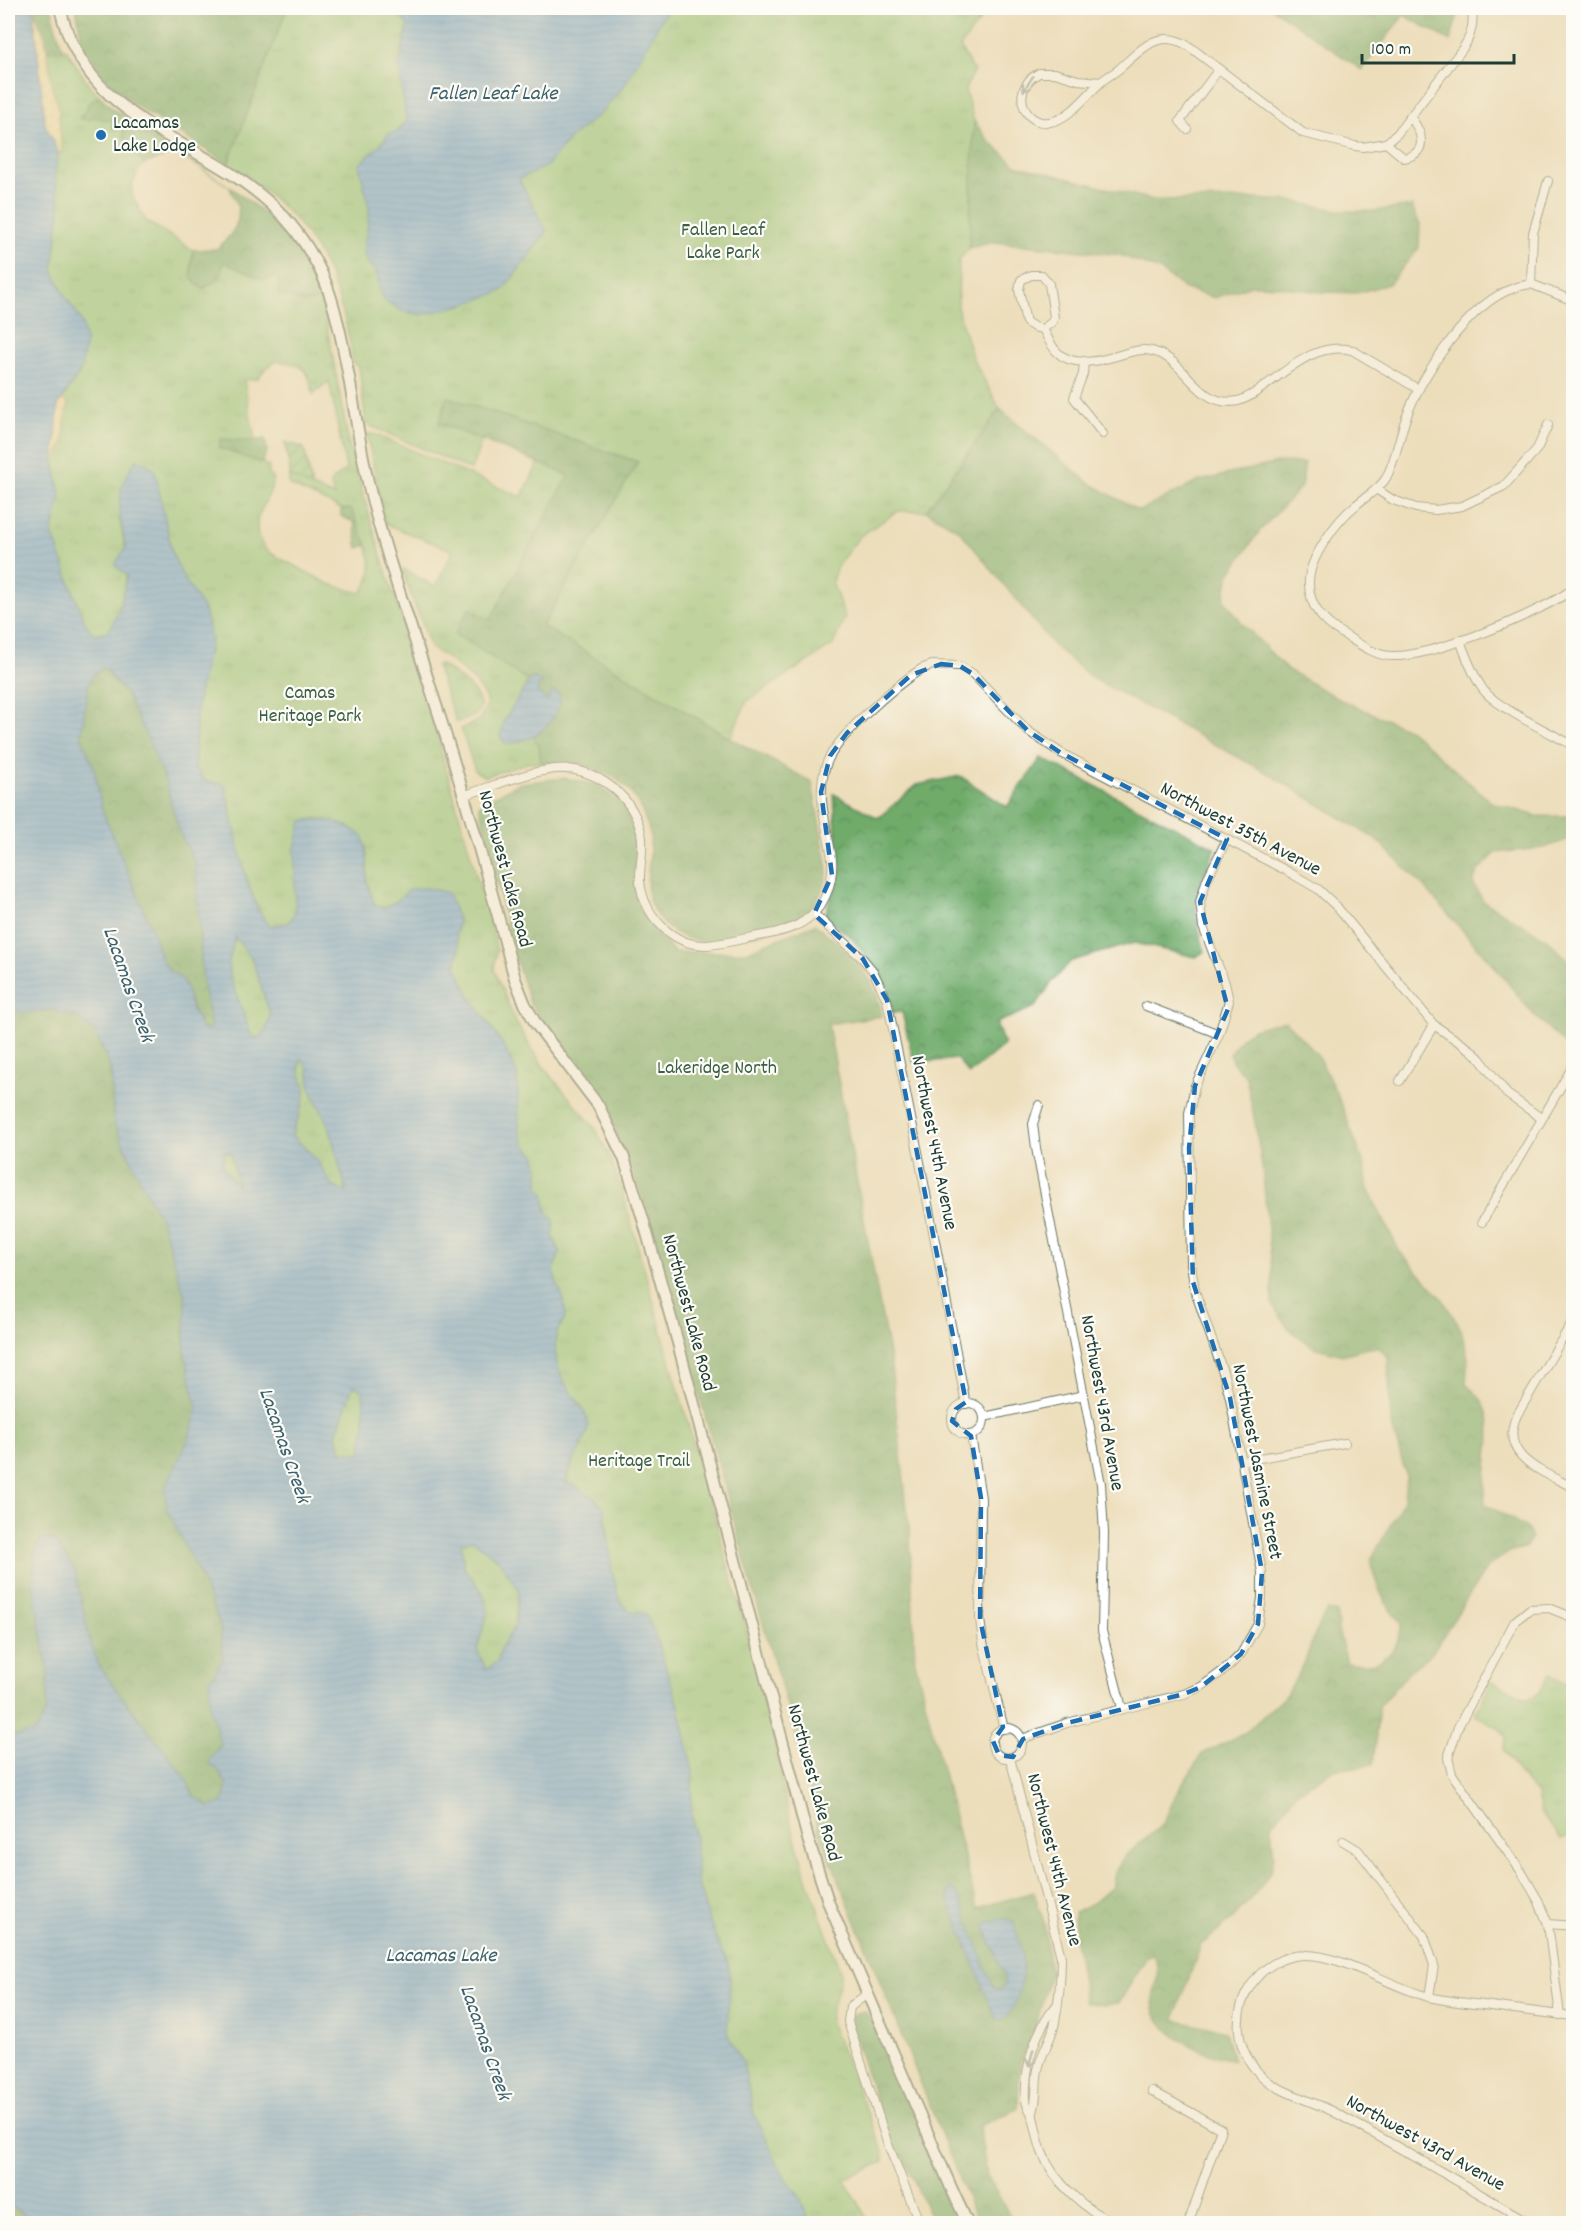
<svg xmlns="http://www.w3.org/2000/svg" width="1581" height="2231" font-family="Dekko,sans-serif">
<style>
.grass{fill:url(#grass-tufts);stroke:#558258;stroke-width:1.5;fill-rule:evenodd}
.forest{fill:url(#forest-crowns);stroke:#487450;stroke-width:1.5}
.sand{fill:url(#sand-dots);stroke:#868c69;stroke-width:1.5}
.garden{fill:url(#garden-furrows);stroke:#558258;stroke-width:1.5}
.water{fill:url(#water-rules);stroke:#457087;stroke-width:1.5;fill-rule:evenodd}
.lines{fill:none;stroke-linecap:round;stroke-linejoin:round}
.street-casing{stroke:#677563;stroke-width:10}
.secondary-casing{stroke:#677563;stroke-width:14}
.street{stroke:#fff;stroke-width:8}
.secondary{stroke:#fff;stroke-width:10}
.oneway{stroke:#8f9e9a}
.marked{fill:none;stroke:#1f6fb2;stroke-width:4.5;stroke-dasharray:12 8;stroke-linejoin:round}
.poi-dot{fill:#1f6fb2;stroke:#fdfcf7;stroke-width:2}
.labels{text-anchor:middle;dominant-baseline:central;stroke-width:4.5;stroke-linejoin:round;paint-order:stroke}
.poi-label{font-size:20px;fill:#1f3d34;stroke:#fdfcf7;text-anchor:start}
.park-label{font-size:20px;fill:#3a5f46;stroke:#fdfcf7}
.street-label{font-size:20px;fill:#1f3d34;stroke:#fdfcf7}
.water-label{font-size:21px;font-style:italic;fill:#3a616e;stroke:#fdfcf7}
</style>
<defs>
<pattern id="grass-tufts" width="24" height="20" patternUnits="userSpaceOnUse" patternTransform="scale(1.5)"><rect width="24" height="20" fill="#8bc67b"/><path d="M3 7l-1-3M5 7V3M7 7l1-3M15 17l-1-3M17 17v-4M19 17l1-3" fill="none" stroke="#71a266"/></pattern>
<pattern id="forest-crowns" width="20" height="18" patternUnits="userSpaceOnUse" patternTransform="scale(1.5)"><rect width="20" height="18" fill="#70ab6b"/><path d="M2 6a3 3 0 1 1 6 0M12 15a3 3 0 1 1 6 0" fill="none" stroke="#5b8c59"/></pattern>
<pattern id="sand-dots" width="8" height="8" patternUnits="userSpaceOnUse" patternTransform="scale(1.5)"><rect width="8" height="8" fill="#eeda9e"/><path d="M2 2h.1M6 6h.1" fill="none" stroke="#ccbc89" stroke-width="1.8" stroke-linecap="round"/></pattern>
<pattern id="garden-furrows" width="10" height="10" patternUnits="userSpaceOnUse" patternTransform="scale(1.5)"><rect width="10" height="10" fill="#8bc67b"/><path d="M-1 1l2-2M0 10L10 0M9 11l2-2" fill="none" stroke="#71a266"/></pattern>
<pattern id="water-rules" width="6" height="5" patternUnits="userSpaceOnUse" patternTransform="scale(1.5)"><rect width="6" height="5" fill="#6ba4da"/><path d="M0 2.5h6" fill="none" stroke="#5787b2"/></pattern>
</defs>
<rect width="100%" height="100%" fill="#fdfcf7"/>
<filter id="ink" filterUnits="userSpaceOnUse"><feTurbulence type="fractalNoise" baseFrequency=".0167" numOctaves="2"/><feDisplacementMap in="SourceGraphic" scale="12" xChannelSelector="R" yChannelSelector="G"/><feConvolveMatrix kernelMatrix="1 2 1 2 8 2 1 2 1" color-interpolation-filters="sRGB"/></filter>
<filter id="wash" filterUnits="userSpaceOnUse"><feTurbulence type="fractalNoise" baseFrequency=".008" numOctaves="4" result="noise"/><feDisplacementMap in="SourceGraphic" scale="24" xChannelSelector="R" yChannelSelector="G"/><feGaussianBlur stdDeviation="1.35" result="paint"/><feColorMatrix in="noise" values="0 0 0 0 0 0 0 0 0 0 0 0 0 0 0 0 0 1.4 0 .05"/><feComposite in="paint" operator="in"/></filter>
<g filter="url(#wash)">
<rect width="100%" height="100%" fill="#eddebb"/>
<g class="grass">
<path d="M287 8H989L960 47 974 71 965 90 974 121 969 248 959 260 958 311 973 359 1000 409 926 511H898L860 536 837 566 832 582 845 617 833 645 747 701 730 738 541 626 638 462 448 397 439 423 482 440 471 470 366 424 359 367 353 362C346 306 324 246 282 206 265 190 246 177 228 164Z"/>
<path d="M66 49 89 85 116 112 230 187 268 216 298 250 322 299 350 450 382 558 422 683 493 934 497 950 494 969 516 1023 545 1069 595 1128 610 1157 621 1187 751 1646 771 1722 788 1813 806 1875 840 1971C842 1990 829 2004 830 2022L883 2151V2162L844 2179 865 2215 867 2223H810L798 2194 786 2181 754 2115 743 2063 727 2033 730 1974 727 1960 721 1950 708 1918 697 1880 696 1849 691 1806 693 1772 679 1706 653 1630 645 1613C640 1612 634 1613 631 1611 605 1600 613 1532 604 1509 601 1503 592 1497 587 1495 579 1491 576 1486 566 1485L572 1464 583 1444 582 1406C564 1389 548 1355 558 1330 561 1321 565 1319 564 1309 564 1295 557 1286 554 1273 553 1268 559 1257 560 1251L553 1237 555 1222 546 1210 544 1194 539 1187V1168L535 1155 524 1144 519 1128 517 1073 503 1045 471 998 456 966 459 949 456 936 458 919 410 889 397 901 384 908 374 904 367 881V856L348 826 317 818 302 821 295 913 289 922 271 926C250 911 234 829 230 802L205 781 195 768 196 714 201 682 182 575 172 553 155 472 119 518C130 564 130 588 109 631L96 634 90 630 84 621 52 533 61 496 54 462 58 405 80 372 81 320 65 296 53 270 60 209 55 175 58 152 37 52ZM171 150C180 156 226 183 230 188 246 214 238 230 217 249L193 250 146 221 132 195V185L139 169 146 162 164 157ZM277 361C303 364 309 368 313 394L329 381 346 469 330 483 334 496 312 487 304 448 285 442 291 477 289 476V485L341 509V516L354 522 358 548 367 545C372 564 374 578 361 593L329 584 274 555 264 548 258 536 257 525 258 517 270 492 273 480 269 475V467L262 463 267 451 265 439 255 441 254 436 244 380 257 379 267 367Z"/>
<path d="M367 434H374L521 497 539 463 569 475 490 620 515 671 529 681 504 721 509 744 533 737 539 745 541 763H527L485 777 475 771 461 729 479 720 487 705 485 697 475 682 450 660 431 648 404 576 403 569 435 587 453 551 385 524Z"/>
<path d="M439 664C460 677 510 712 456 722L436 666Z"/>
<path d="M235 936 252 959 270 1014 266 1031 257 1038 251 1035 231 980 228 965Z"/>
<path d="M302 1058 309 1069 310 1088 329 1126 347 1194 332 1186 317 1160 291 1135C295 1124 305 1102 305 1091 305 1079 295 1070 302 1058Z"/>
<path d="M225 1150 231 1154 238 1187 222 1166Z"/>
<path d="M353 1385 363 1391 365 1425 361 1454 342 1451 336 1435Z"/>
<path d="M473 1540 499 1560 519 1590 515 1626 501 1649 498 1661 486 1670 477 1649 488 1611 483 1593 464 1568 461 1543Z"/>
<path d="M1550 1674 1573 1688V1834L1562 1839 1541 1814 1537 1794 1523 1779 1503 1750 1506 1737 1499 1728 1475 1715 1492 1681 1526 1698C1540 1699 1544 1684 1550 1674Z"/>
</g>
<g class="forest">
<path d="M34 8H52L54 21 63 50 47 51 45 37Z"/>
<path d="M76 8H287L228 164 139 108 105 79 82 44Z"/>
<path d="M1272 8H1460L1450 41 1404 15 1362 70Z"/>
<path d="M98 97 165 149 168 153 164 157 144 164 138 157 129 152V149L124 148 125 138 123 137 124 130 112 128 113 121 92 117 89 120 79 118 87 109 88 103Z"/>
<path d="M974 121 989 141 1016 165 1154 200 1255 199 1292 201 1342 211H1374L1412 206 1420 225 1419 248 1389 284 1357 293 1318 292 1278 286 1252 285 1215 298 1185 289 1159 270 1120 255 994 242 969 248Z"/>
<path d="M230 187 268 216 298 250 322 299 304 303 278 294 279 281 276 276 265 280 223 262 220 278 203 289C185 277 192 268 193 250L217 249C231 236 245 221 236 201 234 195 231 194 230 187Z"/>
<path d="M447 397 638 462 542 626 730 738 812 782 828 869C826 886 818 901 806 913 789 928 730 943 706 942 691 941 672 934 662 922 636 894 653 868 650 835 649 828 645 820 643 813 627 773 582 758 541 763L539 745 533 737 543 731 547 700 536 692 541 681 533 678 529 681 455 634 469 608 490 620 569 475 439 423Z"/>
<path d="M1000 409 1088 482 1139 511 1199 481 1281 462 1305 463 1301 487 1259 532 1229 575 1224 599 1242 623 1288 670 1339 699 1410 730 1491 802 1537 816H1573V838L1544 848 1496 853 1478 871 1473 883 1483 901 1547 939 1566 958 1574 983 1573 1039 1569 1048 1533 1014 1494 966 1422 885 1377 840 1271 775 1092 678 1054 646 959 530 926 511Z"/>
<path d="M221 439 249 441 265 439 267 451 261 463 219 448Z"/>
<path d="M341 509H351L367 545 358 548 354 522 341 516Z"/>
<path d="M103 668 107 669 111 677 126 694 145 733 165 780 179 831 195 863 203 984 211 1026 207 1030 202 1029 179 976 170 972 161 959 152 930 102 810 94 767 81 736 88 685 93 675Z"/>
<path d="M1041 758 1216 848C1195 894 1189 901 1205 951L1196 957 1134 943 1071 961 1052 982 1035 1007 996 1023 1004 1045 969 1074 957 1059 914 1063 902 1012 893 1013 879 972 850 936 824 917 838 878 834 794 878 818 917 785 960 776 1007 807Z"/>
<path d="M564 778 598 785 623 805 636 836V897L647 921 674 952H745L815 924C848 951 875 971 882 1016L828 1024 891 1365 910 1534 915 1661 977 1908 1034 1892 1045 1925 1050 1973 1036 2026 1020 2063 1018 2109 979 2126 987 2175 1014 2223H977L819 1831 795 1733 751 1583 684 1339 661 1266 649 1213 610 1118 530 1004 512 948 479 805 519 783Z"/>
<path d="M8 1010 21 1013 51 1010 76 1017 96 1033 110 1069 114 1123 148 1196 160 1217 186 1299 185 1353 197 1407 190 1436 165 1488 167 1509 197 1569 220 1624 223 1658 215 1673 210 1706 221 1745 211 1757 227 1785 223 1803 209 1807 194 1796 185 1777 121 1696 98 1664 89 1637 41 1538 34 1557 33 1585 48 1670 47 1709 36 1732 9 1737 8 1735Z"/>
<path d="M1285 1021 1317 1054 1338 1096 1365 1166 1368 1189 1400 1252 1442 1298 1461 1329 1468 1358 1466 1383C1470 1387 1475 1392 1479 1397 1502 1426 1481 1471 1485 1504L1527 1528 1532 1537 1525 1548 1511 1551 1488 1566 1432 1653 1411 1670 1379 1706 1373 1765 1332 1770 1297 1793 1271 1825 1274 1856 1272 1869 1260 1888 1233 1919 1201 1945 1174 2019 1225 2031 1233 2060C1205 2054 1157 2036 1153 2003 1152 1995 1156 1987 1157 1980 1158 1972 1157 1964 1155 1956L1148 1955 1119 2003 1103 2005 1085 2002 1075 1939 1074 1912 1093 1903 1112 1887 1115 1871 1126 1855 1163 1824 1176 1794 1202 1754 1246 1732 1286 1695 1303 1666 1317 1629 1327 1610 1337 1613 1338 1630 1347 1663C1380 1669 1398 1655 1402 1622 1381 1601 1378 1589 1370 1561L1404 1500 1406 1475 1391 1422 1388 1357 1379 1348H1368L1342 1355 1313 1347 1289 1329 1272 1304V1272L1262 1167 1255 1123 1246 1077 1232 1062 1230 1053C1246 1027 1257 1027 1285 1021Z"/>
<path d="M864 2011 878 2026 964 2223H933L902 2155 895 2158 849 2022C852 2014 856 2012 864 2011Z"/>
<path d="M8 2204 28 2217 32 2223H8Z"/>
</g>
<g class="sand">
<path d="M33 8 45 37 53 91 58 104 62 153 58 152 45 124Z"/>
<path d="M62 398 69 405C63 413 66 433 63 444 61 450 57 456 54 462L58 405Z"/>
</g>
<path class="garden" d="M285 442 304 448 312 487 291 477Z"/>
<g class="water">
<path d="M8 8H33L45 124 58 152 55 175 60 209 53 270 65 296 81 320 86 341 80 372 58 405 54 462 61 496 52 533 84 621 90 630 96 634 109 631 120 607 127 576 115 565 126 547C118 513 114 490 136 460L145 462 155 471 172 553 182 575 204 610 211 640 201 682 196 714 195 768 205 781 224 784C234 815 246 910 271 926L289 922 295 913V848L302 821C325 817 344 823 363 836L367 856V881L374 904 384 908 397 901 410 889 428 888 448 893 458 919 456 936 459 949 456 966 471 998 503 1045 517 1073 519 1128 524 1144 535 1155 539 1168V1187L544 1194 546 1210 555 1222 553 1237 560 1251C559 1257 553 1268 554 1273 557 1289 567 1301 565 1318 564 1323 560 1326 558 1330 554 1340 555 1357 558 1367 563 1387 588 1409 588 1424 588 1446 566 1463 566 1484L574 1485 588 1495 593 1496 604 1508 612 1571 620 1603 631 1611 645 1613 653 1630 679 1706 693 1772 691 1806 696 1849 697 1880 708 1918 721 1950 727 1960 730 1974 727 2033 743 2063 754 2115 786 2181 798 2194 810 2223 32 2224 28 2217 8 2204V1735L9 1737 36 1732 47 1709 48 1670 33 1585 34 1557 41 1538 54 1540 75 1571 89 1637 98 1664 121 1696 185 1777 194 1796 209 1807 223 1803 227 1785 217 1769 209 1764 211 1757 221 1745 210 1707 209 1679 215 1673 223 1658 220 1624 197 1569 167 1509 165 1488 190 1436 197 1408 185 1353 186 1299 160 1217 148 1196 114 1123 111 1070 96 1033 76 1017 51 1010 21 1013 8 1010ZM103 668 107 669 111 677 126 694 145 733 165 780 179 831 195 863 203 984 211 1026 207 1030 202 1029 191 1007 185 985 179 976 170 972 161 959 152 930 102 810 94 767 81 736 88 685 93 675ZM235 937 252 959 270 1014 266 1031 257 1038 251 1035 231 980 228 965ZM301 1058 309 1069 310 1088 329 1126 347 1193 332 1186 317 1160 292 1135C295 1124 305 1102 305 1092 305 1080 295 1071 301 1058ZM225 1151 231 1154 238 1187 222 1166ZM353 1385 363 1391 365 1425 361 1454 342 1451 336 1435ZM473 1540 499 1560 519 1590 515 1626 500 1649 498 1661 486 1670 477 1649 488 1611 483 1593 464 1568 461 1543Z"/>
<path d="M381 8H668L624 86 601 113 570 138 547 166 519 179 547 232 502 291 462 305 421 315 402 311 384 300 380 290 376 271C354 255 368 238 369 216 370 202 362 180 359 165L382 143 388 134 397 132 406 121 399 64 408 26 400 15Z"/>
<path d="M533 678 541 681 537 692 547 700 553 691 558 693 560 704C552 722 543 734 524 740 517 742 512 745 505 743L500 736 504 721 529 681Z"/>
<path d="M952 1888C963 1895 984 1970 994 1988L1000 1990 1005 1985 1004 1976 984 1925C993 1919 1003 1917 1013 1921 1017 1936 1023 1952 1023 1967 1023 1983 1015 2015 1000 2021L995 2017 948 1898 949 1891Z"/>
</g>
</g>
<g filter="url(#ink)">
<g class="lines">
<g class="street-casing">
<g id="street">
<path d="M1101 82 1078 80 1055 73H1039C1005 91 1028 138 1063 117 1078 108 1088 94 1100 83 1106 77 1113 74 1119 69 1141 50 1159 26 1190 47L1303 133 1355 146 1363 147 1386 143 1397 134 1463 48C1472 35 1474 23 1472 8"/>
<path d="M1187 129 1180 121 1219 69"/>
<path d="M1386 143 1404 158C1429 153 1422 132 1411 118"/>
<path d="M1531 284C1526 285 1519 286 1514 288 1469 303 1421 375 1406 418 1399 438 1396 459 1386 478 1380 489 1365 497 1356 505 1337 520 1307 560 1309 585 1310 608 1324 623 1343 634 1358 643 1375 656 1392 656 1430 658 1544 612 1574 588"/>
<path d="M1531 284 1533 233 1548 181"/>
<path d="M1531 284 1574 301"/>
<path d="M1043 329 1052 322 1054 317 1049 284 1042 275H1031L1021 280 1019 290 1026 322 1034 327 1043 329C1047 336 1051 346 1057 352 1074 369 1104 360 1123 354 1134 351 1144 348 1155 352 1187 361 1198 409 1238 401 1247 399 1255 393 1262 388 1289 369 1316 342 1352 350L1418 389"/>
<path d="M1084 361 1083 374 1074 398 1103 434"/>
<path d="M1376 489 1393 500 1416 508 1436 510 1462 506 1504 486 1537 449 1548 425"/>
<path d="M1460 640C1466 657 1472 673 1482 688 1493 706 1553 734 1574 746"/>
<path d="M465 795C492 787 520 774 548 770 589 763 631 791 641 832 645 849 639 865 640 882 644 915 672 946 707 945 720 944 734 941 747 938 782 932 814 928 828 890 831 881 833 870 832 859 828 828 815 796 826 765 835 737 895 686 921 669L932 665 960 666 973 674 1028 731 1061 753 1287 871 1318 889 1336 906 1434 1025 1471 1050 1480 1059 1507 1094 1541 1118"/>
<path d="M814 914 863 959 873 971 887 1000 919 1157 966 1404"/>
<path d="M1146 1006 1219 1034"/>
<path d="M1400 1081 1434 1025"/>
<path d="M1039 1105 1033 1124 1036 1148 1101 1484 1104 1533 1102 1631 1122 1708"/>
<path d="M1482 1222 1574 1064"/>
<path d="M1574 1319 1517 1415C1497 1457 1544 1472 1574 1488"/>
<circle cx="968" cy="1419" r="16"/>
<path d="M984 1417 1084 1395"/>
<path d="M971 1435 981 1498 980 1619 983 1643 1004 1729"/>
<path d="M1243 1461 1345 1443"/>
<circle cx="1007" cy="1743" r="15"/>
<path d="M1022 1739 1067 1723 1184 1694 1201 1687 1227 1668 1241 1654 1258 1624 1262 1598V1572L1230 1398 1223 1372 1195 1291 1191 1264 1189 1113 1195 1086 1219 1034 1229 1001 1225 983 1203 927 1200 902 1207 879 1227 839"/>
<path d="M1010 1758 1061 1957C1061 1979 1059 2001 1055 2022 1052 2039 1041 2053 1038 2070 1035 2086 1038 2100 1032 2116"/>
<path d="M1343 1841 1358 1850 1424 1936 1434 1965 1429 1997"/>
<path d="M1548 1924 1574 1926"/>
<path d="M867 1994 850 2007 848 2022 887 2142 920 2224"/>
<path d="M1056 2006C1035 2031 1024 2067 1026 2100 1026 2106 1031 2111 1033 2117 1036 2128 1038 2141 1042 2152 1054 2183 1087 2212 1117 2224"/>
<path d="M1560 2015 1548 1924 1538 1900 1521 1871 1452 1774 1448 1758 1458 1727 1515 1621 1530 1609 1549 1608 1574 1618"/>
<path d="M1152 2091 1221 2129 1188 2224"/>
<path d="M1532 2224C1466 2186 1401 2148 1334 2112 1309 2099 1273 2092 1255 2069 1235 2045 1233 2011 1251 1985 1263 1967 1283 1955 1305 1955 1340 1954 1393 1988 1429 1997 1447 2001 1465 2003 1483 2005 1513 2009 1543 2013 1574 2016"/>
</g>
</g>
<g class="secondary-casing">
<path id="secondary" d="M60 8C87 124 194 134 271 204 290 221 306 243 318 266 328 285 333 304 338 324 352 381 357 439 371 495 388 564 413 631 434 699 464 791 490 885 515 979L525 1004 536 1024 598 1105 624 1158 643 1219 678 1343 808 1839 829 1904 953 2192 968 2224"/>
</g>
<use href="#street" class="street"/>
<use href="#secondary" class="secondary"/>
</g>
<defs><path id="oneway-shaft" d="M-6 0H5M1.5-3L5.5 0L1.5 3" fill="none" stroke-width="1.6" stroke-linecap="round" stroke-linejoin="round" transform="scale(1.5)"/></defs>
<g class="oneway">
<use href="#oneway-shaft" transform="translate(1028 84) rotate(123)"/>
<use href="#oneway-shaft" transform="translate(1031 2058) rotate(105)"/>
</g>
</g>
<path d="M0 0H1581V2231H0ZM941 664 960 666 973 674 1028 731 1061 753 1227 839 1200 902 1228 1009 1195 1086 1189 1148 1193 1282 1230 1398 1262 1572 1258 1624 1241 1654 1201 1687 1184 1694 1067 1723 1023 1739 1013 1757 999 1755 993 1741 1003 1727 980 1619 981 1498 971 1436 952 1421 956 1409 966 1402 887 1000 863 959 814 914 832 875 821 792 830 756 847 733 911 675Z" fill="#eddebb" fill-opacity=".55" fill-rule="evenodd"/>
<path class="marked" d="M941 664 960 666 973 674 1028 731 1061 753 1227 839 1200 902 1228 1009 1195 1086 1189 1148 1193 1282 1230 1398 1262 1572 1258 1624 1241 1654 1201 1687 1184 1694 1067 1723 1023 1739 1013 1757 999 1755 993 1741 1003 1727 980 1619 981 1498 971 1436 952 1421 956 1409 966 1402 887 1000 863 959 814 914 832 875 821 792 830 756 847 733 911 675Z"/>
<circle class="poi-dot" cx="101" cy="135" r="6"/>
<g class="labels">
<g class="poi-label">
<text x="113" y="124">Lacamas<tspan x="113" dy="23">Lake Lodge</tspan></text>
</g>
<g class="park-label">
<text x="723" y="231">Fallen Leaf<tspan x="723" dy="23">Lake Park</tspan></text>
<text x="310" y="694">Camas<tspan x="310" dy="23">Heritage Park</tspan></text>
<text x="717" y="1069">Lakeridge North</text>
<text x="639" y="1462">Heritage Trail</text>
</g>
<g class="street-label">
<text transform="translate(1240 830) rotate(28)">Northwest 35th Avenue</text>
<text transform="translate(504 869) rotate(75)">Northwest Lake Road</text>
<text transform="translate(933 1143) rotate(79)">Northwest 44th Avenue</text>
<text transform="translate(688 1313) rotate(75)">Northwest Lake Road</text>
<text transform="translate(1101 1403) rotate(80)">Northwest 43rd Avenue</text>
<text transform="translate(1256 1462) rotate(79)">Northwest Jasmine Street</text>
<text transform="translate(813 1783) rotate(75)">Northwest Lake Road</text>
<text transform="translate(1053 1860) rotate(76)">Northwest 44th Avenue</text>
<text transform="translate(1425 2144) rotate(29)">Northwest 43rd Avenue</text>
</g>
<g class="water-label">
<text x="493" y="95">Fallen Leaf Lake</text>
<text transform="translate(127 985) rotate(71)">Lacamas Creek</text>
<text transform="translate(283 1446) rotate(71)">Lacamas Creek</text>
<text x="441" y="1957">Lacamas Lake</text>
<text transform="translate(484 2043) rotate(71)">Lacamas Creek</text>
</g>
</g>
<rect width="1581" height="2231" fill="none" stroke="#fdfcf7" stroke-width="30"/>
<path d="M1362 54v9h152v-9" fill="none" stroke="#1f3d34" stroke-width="3"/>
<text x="1371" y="54" font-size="18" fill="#1f3d34" stroke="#fdfcf7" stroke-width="4.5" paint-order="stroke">100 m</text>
</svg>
